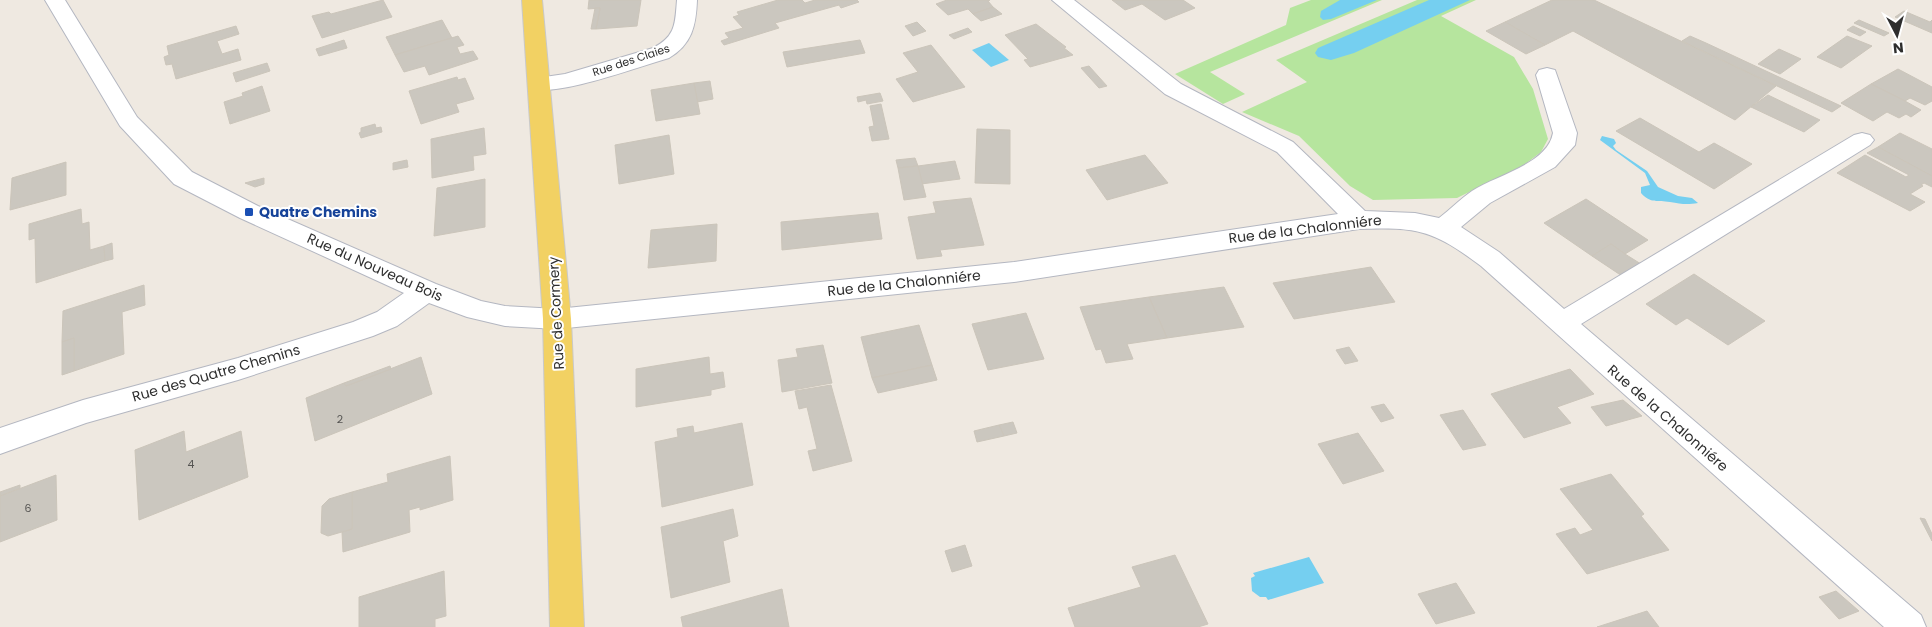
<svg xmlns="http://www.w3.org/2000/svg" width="1932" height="627" font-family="Poppins,sans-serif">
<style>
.green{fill:#b6e59e}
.water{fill:#75cff0}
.building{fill:#cbc7bf;stroke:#cbc5ba}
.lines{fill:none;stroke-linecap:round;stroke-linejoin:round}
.minor-casing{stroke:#b4b7c1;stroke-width:2}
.major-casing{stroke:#c9c9c9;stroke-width:2}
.minor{fill:#fff;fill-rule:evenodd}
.major{fill:#f2d163;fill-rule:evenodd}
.transit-dot{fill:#1a4fb4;stroke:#fff;stroke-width:2}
.labels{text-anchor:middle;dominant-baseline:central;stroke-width:4;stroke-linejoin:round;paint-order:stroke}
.far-street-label{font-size:11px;fill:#2e2e2e;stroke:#fff}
.number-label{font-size:11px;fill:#555452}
.transit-label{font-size:14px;font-weight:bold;fill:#164399;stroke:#fff;text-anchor:start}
.street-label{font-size:14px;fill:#2e2e2e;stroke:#fff}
</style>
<rect width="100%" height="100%" fill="#efe9e1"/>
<g class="green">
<path d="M1311 0H1382L1210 72 1245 94 1223 104 1175 74 1286 25 1290 8Z"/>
<path d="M1417 0H1476L1441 16 1514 57 1533 89 1548 139 1541 152 1524 165 1457 198 1373 200 1350 186 1299 136 1242 112 1307 82 1276 60Z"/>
</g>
<g class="water">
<path d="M1340 0H1377L1331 19 1323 20 1320 17 1321 11Z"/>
<path d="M1429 0H1470L1354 53 1331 60 1318 57 1315 53 1318 48Z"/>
<path d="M989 43 1009 60 991 67 972 50Z"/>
<path d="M1602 136 1614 139 1616 143 1613 146 1616 150 1647 171 1658 187 1678 196 1692 198 1698 203C1687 205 1681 204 1670 202 1657 200 1651 204 1641 193V187L1650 185 1645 173 1600 140Z"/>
<path d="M1309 557 1324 583 1268 600 1266 597H1260L1252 591 1251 578 1255 576 1253 573Z"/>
</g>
<g class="building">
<path d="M383 0 392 17 322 38 312 16 329 12 331 14Z"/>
<path d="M589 0H641L637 26 596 29 600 8 588 9Z"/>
<path d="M778 0H802L805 3 815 0H857L859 2 841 8 839 5 775 23 779 28 724 45 721 41 729 38 725 33 743 28 733 17 739 15 737 12Z"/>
<path d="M947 0H990L988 1 993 7 973 14 968 9 948 15 936 4Z"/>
<path d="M1112 0H1183L1195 8 1165 20 1142 4 1125 10Z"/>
<path d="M1552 0H1594L1776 86 1735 120 1573 31 1545 45 1505 22Z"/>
<path d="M993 7 1002 14 981 21 973 14Z"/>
<path d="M595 8H600L596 29H591Z"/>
<path d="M1904 11 1930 22 1932 20V33L1895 17Z"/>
<path d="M442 20 452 38 395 55 386 37Z"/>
<path d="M1859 20 1889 33 1884 36 1854 23Z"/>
<path d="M917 22 926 31 913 36 905 26Z"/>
<path d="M1505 22 1545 45 1526 54 1486 31Z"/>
<path d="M1036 24 1066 47 1064 48 1073 55 1030 67 1024 60 1028 59 1005 35Z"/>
<path d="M236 26 239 34 217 41 222 54 238 49 241 60 176 79 172 64 166 65 164 57 169 55 167 46Z"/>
<path d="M1853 26 1866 32 1860 36 1847 30Z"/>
<path d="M968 28 972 32 954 39 949 35Z"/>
<path d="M458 36 464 45 457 47 460 54 473 51 478 59 429 75 425 66 404 72 395 55Z"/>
<path d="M1690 36 1706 43 1841 106 1832 112 1682 41Z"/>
<path d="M1847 36 1872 46 1841 68 1817 57Z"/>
<path d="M344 40 347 48 319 56 316 49Z"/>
<path d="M860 40 865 53 787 67 783 52Z"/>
<path d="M931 45 965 87 913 102 896 79 918 72 903 53Z"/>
<path d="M1779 49 1801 59 1780 74 1758 64Z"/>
<path d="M267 63 270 71 236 82 233 73Z"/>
<path d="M1089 66 1107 86 1099 88 1081 68Z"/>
<path d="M1898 69 1932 87V101L1925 105 1910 98 1905 101 1871 84Z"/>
<path d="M457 77 458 80 465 78 474 99 456 104 459 112 421 124 409 91Z"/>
<path d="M710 81 713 99 697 102 694 83Z"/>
<path d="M694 83 700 114 656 121 651 90Z"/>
<path d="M1871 84 1905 101 1921 110 1911 117 1906 114 1899 118 1887 112 1873 121 1841 103Z"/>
<path d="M262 86 270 111 230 124 224 102 243 96 242 93Z"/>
<path d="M880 93 883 101 867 104 866 100 858 102 857 97Z"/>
<path d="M1768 95 1820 120 1804 132 1751 107Z"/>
<path d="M881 104 889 139 872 141 869 127 874 126 870 106Z"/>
<path d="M1640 118 1699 152 1714 143 1752 164 1714 189 1616 131Z"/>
<path d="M375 124 376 128 381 127 382 132 361 138 359 133 361 132V128Z"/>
<path d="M484 128 486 154 473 156 474 170 432 178 431 139Z"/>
<path d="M977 129 1010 130V184L975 183Z"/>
<path d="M1900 133 1932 149V176L1878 147Z"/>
<path d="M669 135 674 174 619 184 615 145Z"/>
<path d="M1878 147 1932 176V187L1924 183 1921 185 1923 186 1910 194 1925 202 1910 211 1837 173 1865 155 1906 177 1909 175 1867 153Z"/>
<path d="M1145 155 1168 183 1107 200 1086 170Z"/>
<path d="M915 158 918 166 898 168 896 160Z"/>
<path d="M407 160 408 167 393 170V163Z"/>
<path d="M955 161 960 179 921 184 918 166Z"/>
<path d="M66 162V195L10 210 12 178Z"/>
<path d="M918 166 926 197 904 200 898 168Z"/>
<path d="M264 178V184L255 187 245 183Z"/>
<path d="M485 179V227L434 236 437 188Z"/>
<path d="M971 198 984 245 940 250 942 256 917 259 908 217 936 213 933 202Z"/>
<path d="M1586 199 1648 240 1625 254 1611 244 1592 256 1544 223Z"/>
<path d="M81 209 82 224 89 222 90 250 104 246 105 261 36 283 35 238 29 240V224Z"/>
<path d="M878 213 882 239 782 250 781 222Z"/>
<path d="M717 224 716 261 648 268 651 230Z"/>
<path d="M112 243 113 259 105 261 104 246Z"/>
<path d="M1611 244 1625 254 1641 264 1622 276 1592 256Z"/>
<path d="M1371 267 1395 302 1294 319 1273 283Z"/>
<path d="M1694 274 1765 321 1728 345 1687 318 1676 325 1646 304Z"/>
<path d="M144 285 145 305 122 312 124 354 74 371V338L62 342 63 311Z"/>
<path d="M1224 287 1244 327 1167 338 1149 297Z"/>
<path d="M1149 297 1167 338 1127 344 1133 359 1106 363 1101 349 1096 350 1080 307Z"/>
<path d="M1026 313 1044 359 988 370 972 324Z"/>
<path d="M919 325 932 365 872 378 861 337Z"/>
<path d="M74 338V371L62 375V342Z"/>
<path d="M823 345 832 383 782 392 778 360 798 357 796 349Z"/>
<path d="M1349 347 1358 361 1345 364 1336 350Z"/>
<path d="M421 357 432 394 315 441 306 398 344 383 346 386Z"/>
<path d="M709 357 710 374 723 372 725 387 711 390V395L636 407V369Z"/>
<path d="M932 365 937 380 878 393 872 378Z"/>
<path d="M390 366 391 369 346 386 344 383Z"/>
<path d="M1570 369 1594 394 1557 407 1571 423 1524 438 1491 394Z"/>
<path d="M831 385 852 461 813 471 808 451 817 449 807 407 799 409 795 391Z"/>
<path d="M1623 400 1642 416 1606 426 1591 407Z"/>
<path d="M1384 404 1394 418 1381 422 1371 407Z"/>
<path d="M1463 410 1486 445 1463 450 1440 415Z"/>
<path d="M1013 422 1017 433 1004 436 999 425Z"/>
<path d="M742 423 753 485 662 507 655 442 678 437 677 429 693 426 694 433Z"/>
<path d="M999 425 1004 436 977 442 974 431Z"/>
<path d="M184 431 186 452 241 431 248 477 139 520 135 450Z"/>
<path d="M1358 433 1384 471 1343 484 1318 444Z"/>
<path d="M450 456 453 500 420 510V507L409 510 410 532 343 552 342 532 352 529V492L388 482 387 474Z"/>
<path d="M1611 474 1644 514 1641 516 1669 550 1587 574 1556 534 1575 528 1580 535 1593 530 1560 489Z"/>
<path d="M56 475 57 520 0 542V496Z"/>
<path d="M20 485V488L0 496V492Z"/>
<path d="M352 492V529L328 536 321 533 322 506 329 499Z"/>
<path d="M733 509 738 536 723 541 730 582 671 598 661 527Z"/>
<path d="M1920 518 1925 519 1932 534V541Z"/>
<path d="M965 545 972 566 952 572 945 551Z"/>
<path d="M1175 555 1208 624 1198 627H1075L1068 608 1141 587 1132 567Z"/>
<path d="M444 571 446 616 435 619V627H359V597Z"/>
<path d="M1456 583 1475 613 1436 624 1418 594Z"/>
<path d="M782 589 789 627H683L681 617Z"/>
<path d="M1836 591 1859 611 1839 619 1819 597Z"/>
<path d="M1647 611 1659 627H1597Z"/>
</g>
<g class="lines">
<g class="minor-casing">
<g id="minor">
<path d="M45 0H65L137 117 192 172 258 206 436 284 481 301 505 306 557 309 1014 262 1338 214 1277 152 1165 94 1052 0H1074L1181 84 1293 142 1365 211 1415 213 1439 218C1450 210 1460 199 1472 191 1496 175 1548 164 1553 133L1536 75 1539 70 1547 68 1555 70 1577 133 1575 145 1555 167 1490 203 1461 227 1499 252 1564 309 1854 135 1862 133 1870 135 1874 140 1870 145 1581 324 1921 615 1926 627H1884L1481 266C1433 230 1418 227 1359 229L1014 282 557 329 505 326 467 317 429 303 397 326 373 336 238 380 86 423 0 454V428L83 400 238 358 353 322 377 312 404 293 240 218 174 184 120 126Z"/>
<path d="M677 0H697C696 26 692 44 669 58 637 67 561 96 531 89L528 84 531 79 565 74 653 48C676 36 675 24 677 0Z"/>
</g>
</g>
<g class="major-casing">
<path id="major" d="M522 0H542L571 319 584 627H550L543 319Z"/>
</g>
<use href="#minor" class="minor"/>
<use href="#major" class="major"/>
</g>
<rect class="transit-dot" x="244" y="207" width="10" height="10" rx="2.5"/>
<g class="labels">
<g class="far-street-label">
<text transform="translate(631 60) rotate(-18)">Rue des Claies</text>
</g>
<g class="number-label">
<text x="340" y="419">2</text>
<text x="191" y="464">4</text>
<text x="28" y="508">6</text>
</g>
<g class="transit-label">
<text x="259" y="212">Quatre Chemins</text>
</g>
<g class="street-label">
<text transform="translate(1305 229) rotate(-7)">Rue de la Chalonniére</text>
<text transform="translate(375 267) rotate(24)">Rue du Nouveau Bois</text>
<text transform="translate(904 283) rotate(-6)">Rue de la Chalonniére</text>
<text transform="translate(556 313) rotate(-93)">Rue de Cormery</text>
<text transform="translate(216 373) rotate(-16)">Rue des Quatre Chemins</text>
<text transform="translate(1668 418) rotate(41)">Rue de la Chalonniére</text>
</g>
</g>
<g transform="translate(1897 35) rotate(174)" stroke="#ffffff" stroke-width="4" paint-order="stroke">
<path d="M0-4L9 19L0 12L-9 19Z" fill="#2e2e2e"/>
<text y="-8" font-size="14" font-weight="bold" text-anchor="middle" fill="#2e2e2e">N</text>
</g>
</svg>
